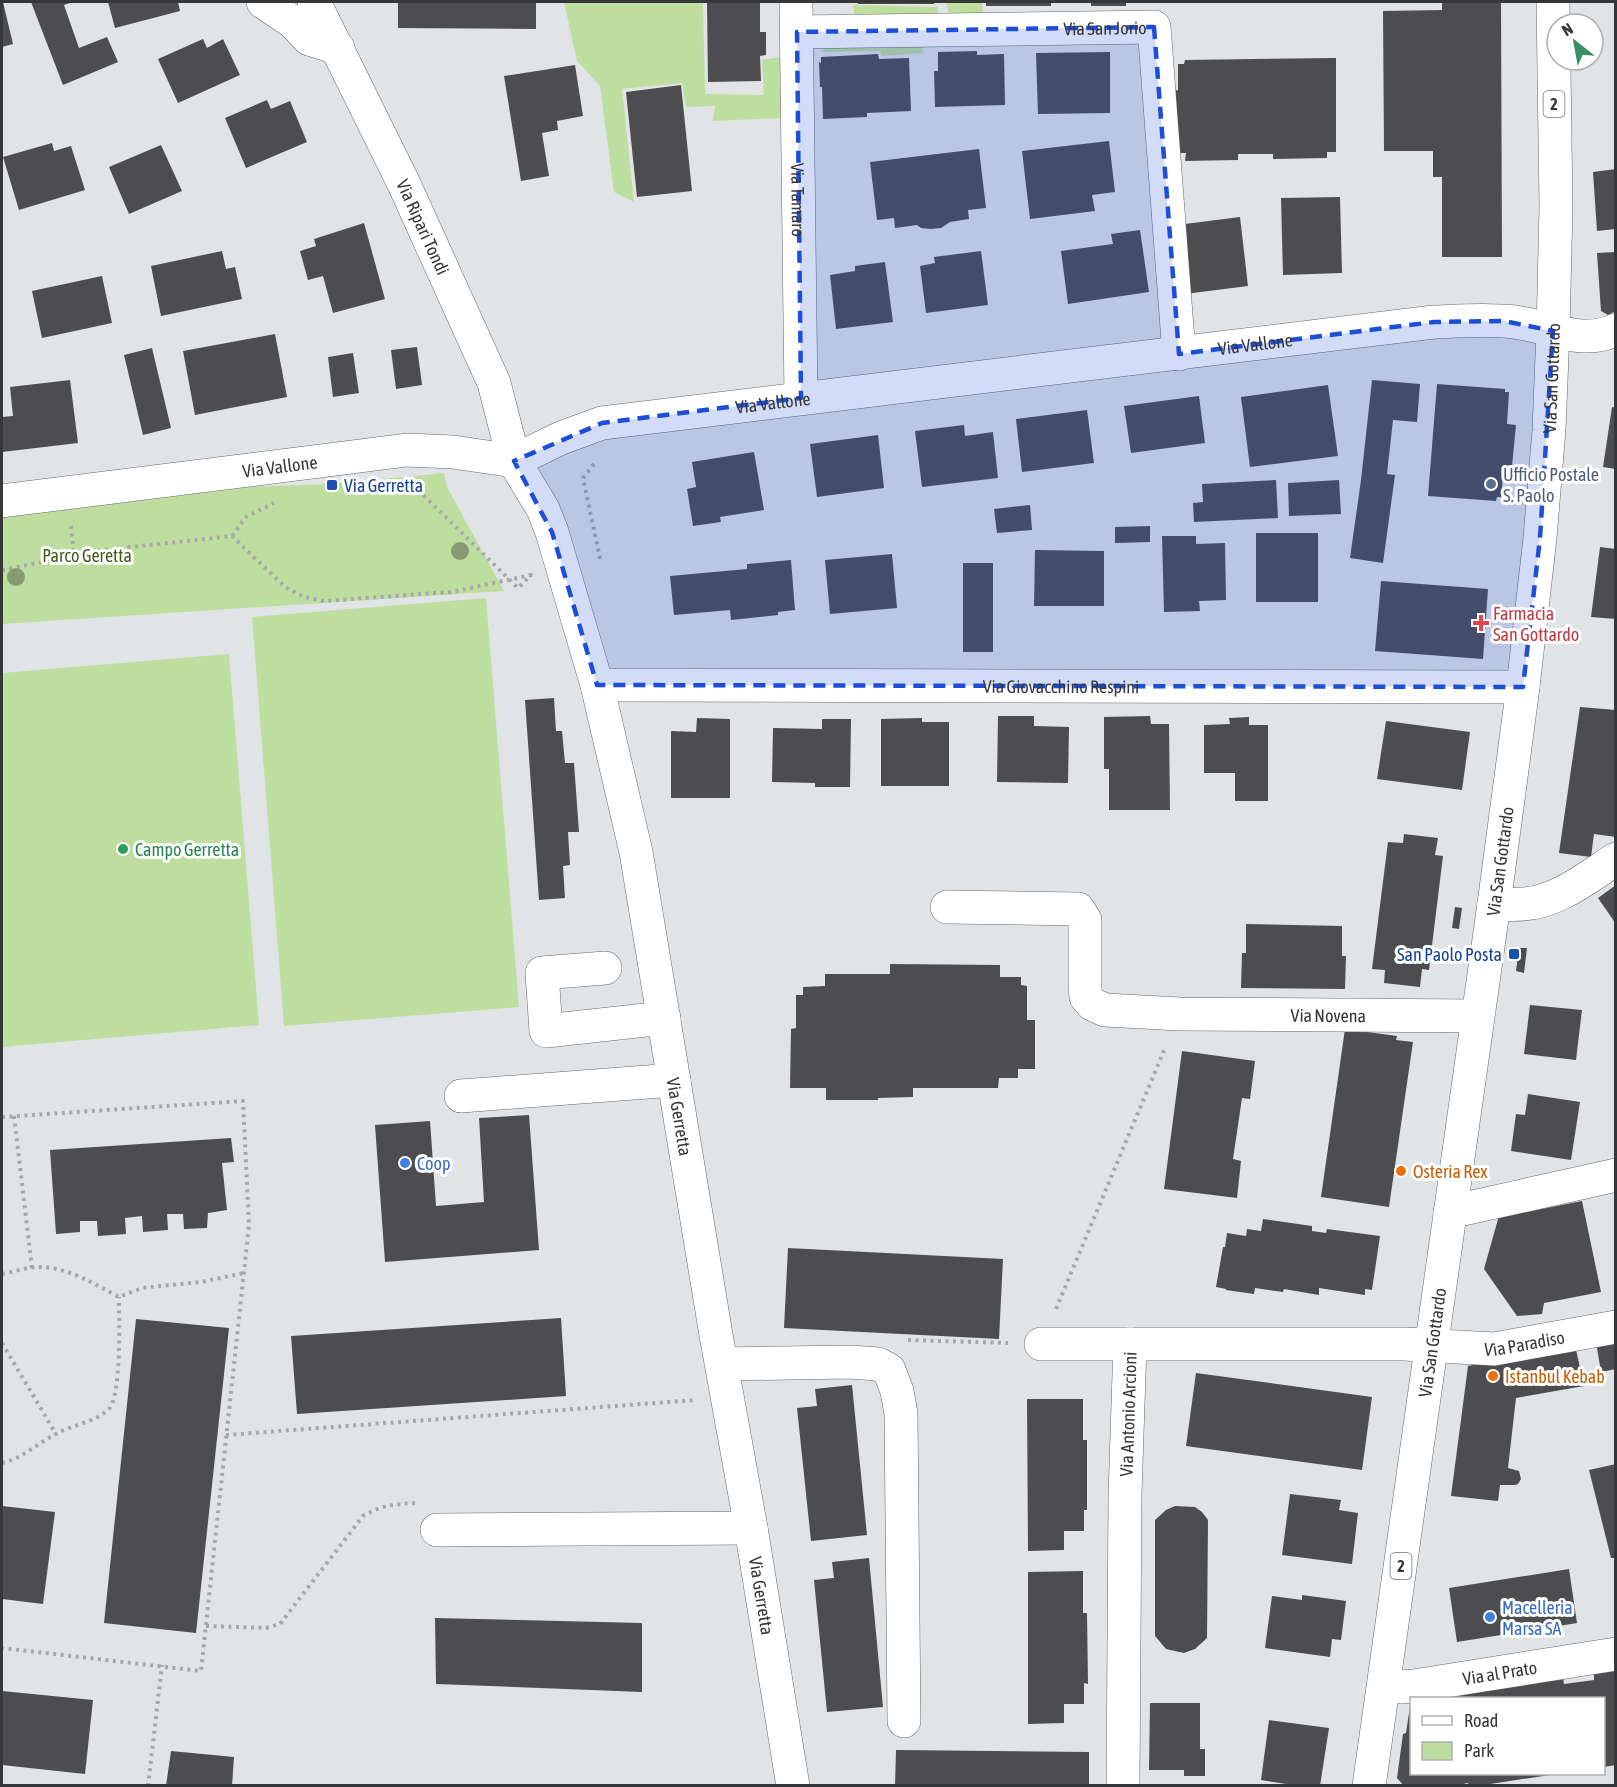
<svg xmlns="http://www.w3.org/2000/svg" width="1617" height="1787" font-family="'Asap Condensed',sans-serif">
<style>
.green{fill:#bede9f}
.building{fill:#4d4d50}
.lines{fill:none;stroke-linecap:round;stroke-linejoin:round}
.minor-casing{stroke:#646769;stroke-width:34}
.major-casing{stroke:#646769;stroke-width:34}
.path{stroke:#a5a7a9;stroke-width:4;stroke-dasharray:3 4.5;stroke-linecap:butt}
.minor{stroke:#fff;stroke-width:33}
.major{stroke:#fff;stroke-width:33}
.tree{fill:#889a72}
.marked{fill:#1d4ed8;fill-opacity:0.2;stroke:#1d4ed8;stroke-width:4.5;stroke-dasharray:12 8;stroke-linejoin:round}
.service-dot{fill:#5c6f8a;stroke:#fff;stroke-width:2}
.transit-dot{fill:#1a4fb4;stroke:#fff;stroke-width:2}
.health-dot{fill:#e0444e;stroke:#fff;stroke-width:2}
.leisure-dot{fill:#2e9e5b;stroke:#fff;stroke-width:2}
.shop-dot{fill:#3f7fe0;stroke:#fff;stroke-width:2}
.food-dot{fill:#e8710a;stroke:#fff;stroke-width:2}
.labels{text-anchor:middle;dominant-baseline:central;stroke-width:6;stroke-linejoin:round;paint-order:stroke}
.shield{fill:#fff;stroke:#727374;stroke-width:1.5}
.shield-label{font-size:16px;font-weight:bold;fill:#363739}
.street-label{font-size:18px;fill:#363739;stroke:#fff}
.service-label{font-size:18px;fill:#4e5e75;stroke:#fff;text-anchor:start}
.transit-label{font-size:18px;fill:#164399;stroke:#fff;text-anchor:start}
.park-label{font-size:18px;fill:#3f5e13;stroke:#fff}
.health-label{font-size:18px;fill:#be3a42;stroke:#fff;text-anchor:start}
.leisure-label{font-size:18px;fill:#27864d;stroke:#fff;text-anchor:start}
.shop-label{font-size:18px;fill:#366cbe;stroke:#fff;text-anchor:start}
.food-label{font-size:18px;fill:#c56008;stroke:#fff;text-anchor:start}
</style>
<rect width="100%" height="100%" fill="#e1e4e6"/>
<g class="green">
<path d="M564 2H703L705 94 764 95 762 60 781 57V118L713 121 715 106 686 107 682 83 622 89 634 202 614 192 600 86 577 61Z"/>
<path d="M946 2H982L983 13 949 14Z"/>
<path d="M853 5 938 7V20H855Z"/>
<path d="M921 38 923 53 881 56 880 51 822 52 830 41Z"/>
<path d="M444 473 447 487 504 591 2 624V501L68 493 329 484Z"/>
<path d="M486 598 519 1007 284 1026 252 617Z"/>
<path d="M229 654 259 1025 2 1047V673Z"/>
</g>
<g class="building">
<path d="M2 2H3L13 44 2 47Z"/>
<path d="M31 2H73L64 5 79 48 107 37 118 62 63 85Z"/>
<path d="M108 2H178L180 11 115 28Z"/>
<path d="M398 2H536V29L398 28Z"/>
<path d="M707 2H760V32H766V55L760 56 761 81 708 82Z"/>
<rect x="858" y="2" width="76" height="2"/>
<rect x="986" y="2" width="65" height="4"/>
<rect x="1091" y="2" width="35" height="4"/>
<path d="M1442 2H1501L1502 257H1442V177H1433V151H1384L1383 11 1442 10Z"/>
<path d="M203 39 207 48 223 39 240 75 178 103 158 59Z"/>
<path d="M977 51V55L1004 54 1005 105 935 107 934 71H938V52Z"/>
<path d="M1110 52V113L1038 114 1036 53Z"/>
<path d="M878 54 879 59 909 58 911 111 867 113V117L823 119 822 87H820L819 62 821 63V57Z"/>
<path d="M1336 58V152H1327V158L1273 159V154H1238V160L1185 161 1186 153H1178L1174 91 1178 90V64H1184L1185 60Z"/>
<path d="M575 65 583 116 557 121 558 130 542 133 549 176 521 181 504 76Z"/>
<path d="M681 85 692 191 637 197 626 92Z"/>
<path d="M267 100 271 109 290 101 307 142 246 168 225 118Z"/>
<path d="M1109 141 1115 192 1092 195 1095 211 1030 219 1022 151Z"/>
<path d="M52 143 54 151 71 146 85 190 19 210 3 157Z"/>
<path d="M161 145 182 191 129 214 109 167Z"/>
<path d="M979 149 986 208 968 210 969 219 950 222 941 228 931 229 921 228 917 225 895 228 894 218 877 220 870 162Z"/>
<path d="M1616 169V229L1597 231 1593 172Z"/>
<path d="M1340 197 1342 273 1283 275 1281 198Z"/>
<path d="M1240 217 1248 286 1185 294 1177 225Z"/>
<path d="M364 223 385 299 333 313 323 276 308 280 300 251 316 246 314 239Z"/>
<path d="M1140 230 1149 292 1068 304 1061 251 1113 244 1111 234Z"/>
<path d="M222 251 226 269 235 267 242 299 161 316 151 266Z"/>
<path d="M981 251 988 305 926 313 920 266 935 263 934 257Z"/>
<path d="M1616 252V311L1608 315 1601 311 1597 253Z"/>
<path d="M885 262 893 322 836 329 830 275 855 271V266Z"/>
<path d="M102 276 112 323 42 338 32 291Z"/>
<path d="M275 334 287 397 195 415 183 351Z"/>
<path d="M417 347 422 385 396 389 391 350Z"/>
<path d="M152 348 171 428 143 435 124 355Z"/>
<path d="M353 353 359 393 333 397 328 357Z"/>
<path d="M70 380 78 443 2 452V417L13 416 10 387Z"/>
<path d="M1372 380 1420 384 1417 422 1393 420 1387 474 1395 475 1383 563 1350 558 1361 480Z"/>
<path d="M1437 384 1505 389V392H1509L1507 424 1516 425 1512 466 1504 465 1501 497H1497L1496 501 1428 496Z"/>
<path d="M1328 385 1338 456 1250 467 1241 397Z"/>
<path d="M1199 396 1205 443 1131 453 1124 406Z"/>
<path d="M1612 407 1616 408V469L1603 467Z"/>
<path d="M1087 410 1094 463 1022 472 1016 419Z"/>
<path d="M964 425 965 436 993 432 998 478 922 487 915 431Z"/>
<path d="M878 435 884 488 817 497 810 444Z"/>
<path d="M754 452 764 510 720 517 721 522 693 526 687 489 696 487 692 462Z"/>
<path d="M1276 480 1278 518 1194 522 1193 503 1203 502 1202 484Z"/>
<path d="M1339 480 1341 514 1289 516 1288 483Z"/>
<path d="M1030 505 1032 530 997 533 994 509Z"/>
<path d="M1150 526V542L1115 543V527Z"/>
<rect x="1256" y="533" width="62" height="69"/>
<path d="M1162 536H1196V544L1225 543 1226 600 1199 601 1200 611 1164 612Z"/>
<path d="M1600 547 1616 549V619L1591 617Z"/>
<path d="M1035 550 1104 551V606H1034Z"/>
<path d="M892 554 897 608 830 614 825 560Z"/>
<path d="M791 560 795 610 778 612V615L731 620 730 610 674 615 670 576 747 569V564Z"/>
<rect x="963" y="563" width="30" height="89"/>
<path d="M1381 581 1488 589 1483 659 1375 651Z"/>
<path d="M554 698 556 731H562L565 763H574L579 832H568L570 865 563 866 565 898 539 900 525 700Z"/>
<path d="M1580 707 1616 710V837L1594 834 1591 857 1559 853Z"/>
<path d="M998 716H1034V726L1069 727 1068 783 997 782Z"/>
<path d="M1150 716 1151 724H1169L1170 810H1109V769H1104V717Z"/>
<path d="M1249 717V725H1268V801H1235V773H1204V725L1230 724 1229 718Z"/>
<path d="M697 718 730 719V798H671V731L696 732Z"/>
<path d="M922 718V722H949V786H881V719Z"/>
<path d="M822 719H851L850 787H815V783L772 782 773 728 822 729Z"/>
<path d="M1386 721 1470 732 1462 790 1377 779Z"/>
<path d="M1404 834 1438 838 1435 855 1443 856 1429 970 1422 969 1420 987 1384 983 1385 970 1372 969 1388 842 1403 843Z"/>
<path d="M1616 885V924L1598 898Z"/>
<path d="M1455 907 1462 908 1459 929 1452 928Z"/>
<path d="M1246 924 1342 926V956H1346L1345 989 1241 988 1242 953H1246Z"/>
<path d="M1519 948H1527L1524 973 1516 971Z"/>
<path d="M890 964 1000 965V977H1021V985L1027 986V1020H1035V1069H1018V1078H999L998 1088H913V1097L878 1098V1100H826V1088H790L791 1029 796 1028V995H803V987L825 986V974H890Z"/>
<path d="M1530 1005 1582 1010 1576 1060 1524 1054Z"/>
<path d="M1345 1029 1397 1036 1396 1040 1413 1042 1389 1207 1321 1197Z"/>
<path d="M1182 1051 1255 1061 1250 1099 1242 1098 1233 1159 1241 1161 1237 1198 1164 1189Z"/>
<path d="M1528 1094 1580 1102 1571 1160 1511 1151 1516 1114 1525 1115Z"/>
<path d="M529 1115 539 1250 385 1262 375 1125 430 1121 436 1206 484 1202 479 1118Z"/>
<path d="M231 1138 234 1162 222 1163 227 1210 208 1213 207 1228 184 1229 183 1214H167L168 1230 143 1232 142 1216 125 1218 126 1234 98 1236 97 1221H80V1232L56 1234 50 1150Z"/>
<path d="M1582 1201 1601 1292 1544 1303 1542 1314 1517 1316 1484 1269 1500 1212 1522 1206 1526 1212Z"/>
<path d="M1263 1219 1312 1226V1231L1326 1233 1327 1229 1380 1236 1372 1290 1365 1289V1295L1319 1288V1295L1284 1289 1283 1292 1255 1288 1254 1294 1226 1290V1289L1216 1287 1223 1247H1225L1227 1233 1246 1236 1247 1229 1261 1231Z"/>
<path d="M788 1248 1003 1259 999 1339 784 1328Z"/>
<path d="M561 1318 566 1396 297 1414 291 1336Z"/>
<path d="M136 1319 229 1328 196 1633 104 1623Z"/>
<path d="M1616 1338V1369L1601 1372 1596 1342Z"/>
<path d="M1575 1345 1584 1386 1516 1398 1508 1468 1519 1471 1521 1479 1518 1484 1515 1485H1500L1498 1501 1451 1496 1468 1366Z"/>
<path d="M1196 1373 1372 1397 1362 1470 1186 1446Z"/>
<path d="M852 1385 867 1535 811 1541 797 1408 817 1406 815 1389Z"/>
<path d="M1027 1399H1083V1440H1087V1510H1084V1531H1064V1550L1028 1551Z"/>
<path d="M1616 1464V1558H1611L1589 1470Z"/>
<path d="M1290 1494 1341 1500 1339 1510 1358 1513 1352 1564 1282 1555Z"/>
<path d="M2 1506 55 1512 43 1604 2 1599Z"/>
<path d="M1175 1506 1195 1507 1202 1512 1208 1520 1207 1638 1195 1649 1184 1653 1166 1649 1155 1636V1520L1166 1510Z"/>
<path d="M869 1558 883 1707 827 1712 814 1580 834 1578 832 1562Z"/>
<path d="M1569 1569 1577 1623 1457 1642 1449 1588Z"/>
<path d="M1083 1571V1613H1087L1088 1684 1084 1683V1704H1064V1723L1028 1724V1572Z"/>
<path d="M1302 1595 1346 1601 1341 1640 1332 1639 1330 1657 1265 1648 1272 1596 1302 1600Z"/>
<path d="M435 1618 642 1623V1692L436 1684Z"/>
<path d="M1616 1671V1765L1604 1767V1698H1434L1563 1678 1564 1684 1594 1680V1674Z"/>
<path d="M2 1691 93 1700 85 1774 2 1765Z"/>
<path d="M1150 1703H1200V1749H1205V1776H1184V1770H1149Z"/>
<path d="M1410 1706H1412V1774H1550V1775L1477 1786H1469L1468 1783 1453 1786H1404L1397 1778 1403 1734 1406 1733Z"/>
<path d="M1269 1720 1329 1728 1320 1786H1299L1261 1780Z"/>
<path d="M896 1750 1089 1752V1786H895Z"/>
<path d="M171 1751 234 1757 232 1786H166Z"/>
</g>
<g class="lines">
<g class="minor-casing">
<g id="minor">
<path d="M263 2 293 22 309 39 338 48"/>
<path id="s1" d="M314 2 404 184 494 383 514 461 543 509 552 532 597 685 636 852 716 1335 751 1528 793 1786"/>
<path id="s2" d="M796 2 801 398"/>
<path id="s3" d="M797 32 1154 27 1179 354"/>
<path id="s4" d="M2 501 407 450 453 452 514 461 561 438 602 423 1434 322C1461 321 1488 319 1514 322 1550 326 1579 346 1616 330"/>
<path id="s5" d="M597 685 1523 687"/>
<path d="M1494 904C1503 904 1513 905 1522 904 1556 903 1588 877 1616 859"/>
<path id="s6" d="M947 907 1078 909 1085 920V989L1086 997 1092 1004 1105 1010 1180 1014 1477 1016"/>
<path d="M605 968 542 973 546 1031 664 1018"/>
<path d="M461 1096 674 1080"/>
<path d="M1450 1212 1616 1175"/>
<path d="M1041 1344H1130"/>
<path d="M722 1364 850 1362 878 1364 889 1370 897 1391 901 1414 904 1721"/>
<path d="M437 1530 751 1528"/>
<path id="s7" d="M1384 1685 1403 1687 1414 1686 1616 1654"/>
<path id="s8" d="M1123 1786 1125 1495 1130 1344H1404L1494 1349 1616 1327"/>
</g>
</g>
<g class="major-casing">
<g id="major">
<path id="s9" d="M1369 1786 1494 904 1523 687 1540 538 1549 430 1553 331 1556 207 1553 2"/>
</g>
</g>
<g class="path">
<path d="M594 464 583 478 601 563"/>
<path d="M71 526 74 555"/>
<path d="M232 536 246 517 274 503"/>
<path d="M2 570 103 550 232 536 285 587 304 597 324 601 451 592 531 575 518 588 413 485"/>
<path d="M14 1116 32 1268"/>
<path d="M2 1117 243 1101 249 1225 201 1671 2 1648"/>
<path d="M2 1274C13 1272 27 1267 39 1267 68 1267 94 1284 119 1297L142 1288 201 1282 244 1273"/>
<path d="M1056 1309 1165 1048"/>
<path d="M908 1340 1008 1343"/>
<path d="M2 1343 56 1434"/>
<path d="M226 1435 695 1400"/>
<path d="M2 1463C21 1459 37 1444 54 1435 71 1425 93 1423 108 1410 122 1398 119 1317 119 1297"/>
<path d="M206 1626 266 1628 280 1624 363 1516C382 1505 394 1504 415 1503"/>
<path d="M148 1786 162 1665"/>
</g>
<use href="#minor" class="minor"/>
<use href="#major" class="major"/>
</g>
<g class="tree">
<circle cx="460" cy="551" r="9"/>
<circle cx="16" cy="577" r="9"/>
</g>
<path class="marked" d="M1154 27 1179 354 1434 322 1504 321 1553 331 1540 538 1523 687 597 685 552 532 514 461 602 423 801 398 797 32Z"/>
<circle class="service-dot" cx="1491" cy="484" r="6"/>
<g class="transit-dot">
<rect x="326" y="479" width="12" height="12" rx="3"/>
<rect x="1508" y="948" width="12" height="12" rx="3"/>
</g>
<path class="health-dot" d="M1478 614h6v6h6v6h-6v6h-6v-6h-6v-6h6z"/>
<circle class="leisure-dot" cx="123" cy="849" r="6"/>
<g class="shop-dot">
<circle cx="405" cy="1163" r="6"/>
<circle cx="1490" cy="1617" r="6"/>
</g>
<g class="food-dot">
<circle cx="1401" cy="1171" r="6"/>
<circle cx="1493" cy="1376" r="6"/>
</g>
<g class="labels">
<g class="shield">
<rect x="1543.5" y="91" width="21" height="26" rx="4.5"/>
<rect x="1390.5" y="1553" width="21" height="26" rx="4.5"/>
</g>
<g class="shield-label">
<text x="1554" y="104">2</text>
<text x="1401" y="1566">2</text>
</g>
<g class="street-label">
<text stroke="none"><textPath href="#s3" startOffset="308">Via San Jorio</textPath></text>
<text stroke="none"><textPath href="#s2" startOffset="198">Via Tamaro</textPath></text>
<text stroke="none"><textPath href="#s1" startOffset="250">Via Ripari Tondi</textPath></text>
<text stroke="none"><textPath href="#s4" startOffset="1270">Via Vallone</textPath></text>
<text stroke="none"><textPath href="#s9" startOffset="1420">Via San Gottardo</textPath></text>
<text stroke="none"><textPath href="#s4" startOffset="784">Via Vallone</textPath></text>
<text stroke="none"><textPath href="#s4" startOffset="280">Via Vallone</textPath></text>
<text stroke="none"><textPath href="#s5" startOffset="464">Via Giovacchino Respini</textPath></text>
<text stroke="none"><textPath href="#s9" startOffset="934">Via San Gottardo</textPath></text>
<text stroke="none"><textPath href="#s6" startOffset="468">Via Novena</textPath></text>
<text stroke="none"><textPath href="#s1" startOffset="1182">Via Gerretta</textPath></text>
<text stroke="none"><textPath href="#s8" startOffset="837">Via Paradiso</textPath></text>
<text stroke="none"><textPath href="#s9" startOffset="448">Via San Gottardo</textPath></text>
<text stroke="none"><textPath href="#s8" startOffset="372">Via Antonio Arcioni</textPath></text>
<text stroke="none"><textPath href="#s1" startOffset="1668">Via Gerretta</textPath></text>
<text stroke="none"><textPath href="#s7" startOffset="117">Via al Prato</textPath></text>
</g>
<g class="service-label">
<text x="1503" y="474">Ufficio Postale<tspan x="1503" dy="21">S. Paolo</tspan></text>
</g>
<g class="transit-label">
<text x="344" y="485">Via Gerretta</text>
<text x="1502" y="954" text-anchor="end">San Paolo Posta</text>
</g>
<g class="park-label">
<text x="87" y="555">Parco Geretta</text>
</g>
<g class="health-label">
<text x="1493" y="613">Farmacia<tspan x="1493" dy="21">San Gottardo</tspan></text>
</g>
<g class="leisure-label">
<text x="135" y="849">Campo Gerretta</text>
</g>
<g class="shop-label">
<text x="417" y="1163">Coop</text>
<text x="1502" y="1607">Macelleria<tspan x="1502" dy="21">Marsa SA</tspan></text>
</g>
<g class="food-label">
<text x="1413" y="1171">Osteria Rex</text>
<text x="1505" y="1376">Istanbul Kebab</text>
</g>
</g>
<rect width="1617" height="1787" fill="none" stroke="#363739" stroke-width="6"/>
<rect x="1410" y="1697" width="195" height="78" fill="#ffffff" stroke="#afafb0" stroke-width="1.5"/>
<rect x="1422" y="1716" width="30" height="9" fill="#ffffff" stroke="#afafb0" stroke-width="1.5"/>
<text x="1464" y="1727" font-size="18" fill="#363739">Road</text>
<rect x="1422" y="1742" width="30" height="18" fill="#bede9f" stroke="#afafb0" stroke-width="1.5"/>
<text x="1464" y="1757" font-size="18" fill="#363739">Park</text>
<g transform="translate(1575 42) rotate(329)"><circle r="28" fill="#ffffff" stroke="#afafb0" stroke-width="1.5"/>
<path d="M0-4.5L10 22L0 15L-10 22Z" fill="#359066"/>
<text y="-9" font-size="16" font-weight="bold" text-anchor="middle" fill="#363739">N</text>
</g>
</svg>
